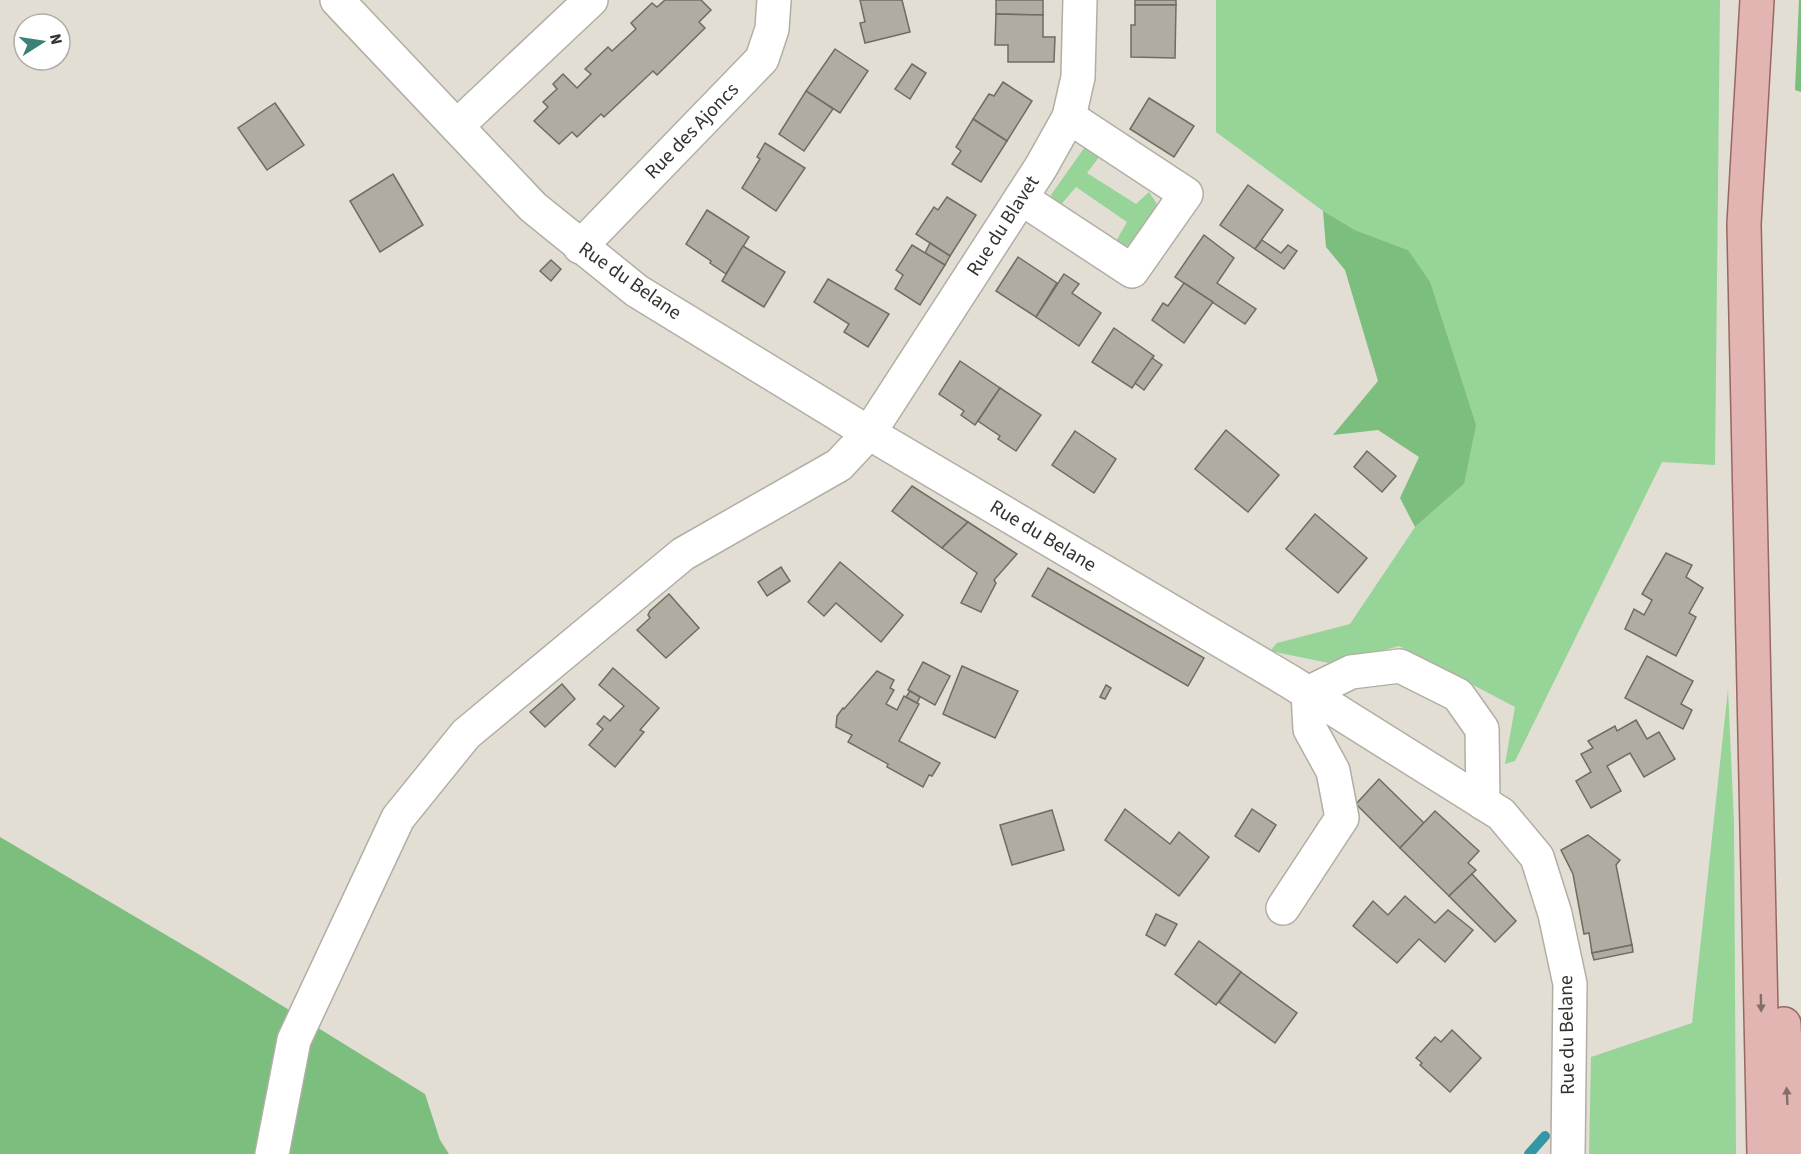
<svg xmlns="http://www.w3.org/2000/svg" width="1801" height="1154" font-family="'Source Sans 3',sans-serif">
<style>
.green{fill:#97d498}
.forest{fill:#7cbe7e}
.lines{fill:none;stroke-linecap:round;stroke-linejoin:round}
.stream{stroke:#3596a6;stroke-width:10}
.building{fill:#b0aca2;stroke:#6f6c62;stroke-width:1.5}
.minor-casing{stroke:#b2aea4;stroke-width:36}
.major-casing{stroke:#986762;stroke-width:36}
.minor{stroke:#fff;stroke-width:33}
.major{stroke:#e2b5b2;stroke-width:33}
.oneway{fill:#836e6a}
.labels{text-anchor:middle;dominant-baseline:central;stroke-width:4.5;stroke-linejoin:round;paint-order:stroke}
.street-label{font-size:20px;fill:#35332f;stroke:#fff}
</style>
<rect width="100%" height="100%" fill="#e2ded3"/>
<g class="green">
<path d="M1216 0H1720L1715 465 1662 462 1515 761 1505 764 1515 707 1399 646 1334 664 1270 651 1277 643 1350 624 1415 527 1464 484 1408 250 1355 230 1323 211 1216 132Z"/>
<path d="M1089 141 1100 156 1087 173 1136 204 1149 192 1157 204 1136 240 1127 246 1115 243 1127 222 1076 187 1059 207 1051 195Z"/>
<path d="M1728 689 1734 823 1736 1154H1589L1591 1057 1692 1023Z"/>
</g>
<g class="forest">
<path d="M1799 0H1801V92L1795 90Z"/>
<path d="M1323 211 1355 230 1408 250 1430 282 1476 425 1464 484 1415 527 1400 498 1419 457 1378 430 1333 435 1378 381 1345 270 1326 247Z"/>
<path d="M0 837 200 955 425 1094 440 1140 449 1154H0Z"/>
</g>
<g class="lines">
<path class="stream" d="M1529 1154 1545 1136"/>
</g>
<g class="building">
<path d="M665 0H701L711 10 699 22 705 28 657 75 653 71 604 117 601 114 577 137 572 132 559 144 534 121 548 107 543 102 557 89 553 84 563 74 577 88 591 74 585 69 608 47 612 51 636 29 631 23 652 3 657 7Z"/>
<path d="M860 0H902L910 32 865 43 860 23 865 22Z"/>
<path d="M996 0H1043V15L996 14Z"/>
<rect x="1135" y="0" width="41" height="5"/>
<path d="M1135 5H1176L1175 58 1131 57V25H1135Z"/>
<path d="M996 14 1043 15V37H1055L1054 62H1008V45H995Z"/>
<path d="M835 49 868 71 840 113 806 91Z"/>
<path d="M912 64 926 73 910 99 895 89Z"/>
<path d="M1003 82 1032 101 1007 141 973 119 989 94 994 96Z"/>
<path d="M806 91 833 109 804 151 779 134Z"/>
<path d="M1149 98 1194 126 1174 157 1130 129Z"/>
<path d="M275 103 304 145 267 170 238 128Z"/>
<path d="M973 119 1007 141 981 182 952 164 961 151 956 147Z"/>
<path d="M765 143 805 168 776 211 742 188 760 159 757 157Z"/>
<path d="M393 174 423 225 380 252 350 201Z"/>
<path d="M1248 185 1283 210 1255 249 1220 225Z"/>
<path d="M947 197 976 215 950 256 916 234 934 207 938 210Z"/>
<path d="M707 210 749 237 726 274 710 263 711 261 686 244Z"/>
<path d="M1204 235 1234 258 1217 283 1256 309 1245 324 1175 277Z"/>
<path d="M1262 240 1281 253 1288 245 1297 251 1284 269 1255 249Z"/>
<path d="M930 243 950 256 945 265 925 253Z"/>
<path d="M912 245 945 265 920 305 895 289 903 275 896 270Z"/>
<path d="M743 246 785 272 764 307 722 281Z"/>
<path d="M1018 257 1057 283 1036 317 996 291Z"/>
<path d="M551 260 561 269 551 281 540 271Z"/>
<path d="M1064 274 1079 284 1072 293 1101 313 1079 346 1036 317Z"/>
<path d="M828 279 889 314 868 347 844 332 849 324 814 302Z"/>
<path d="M1184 283 1213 302 1184 343 1152 320 1163 303 1168 306Z"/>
<path d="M1114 328 1154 356 1132 388 1092 362Z"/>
<path d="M1152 358 1162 365 1144 390 1135 383Z"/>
<path d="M960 361 1000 388 975 425 961 415 964 411 939 394Z"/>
<path d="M1000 388 1041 415 1016 451 998 439 1000 436 978 421Z"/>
<path d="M1226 430 1279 475 1248 512 1195 469Z"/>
<path d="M1075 431 1116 459 1094 493 1052 465Z"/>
<path d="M1367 451 1396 476 1382 492 1354 467Z"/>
<path d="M912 486 968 522 942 548 892 511Z"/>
<path d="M1315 514 1367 558 1338 593 1286 549Z"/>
<path d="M968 522 1017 554 994 580 996 583 981 612 961 603 977 573 942 548Z"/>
<path d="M1666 553 1692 565 1686 577 1703 588 1689 613 1696 617 1676 656 1625 629 1634 609 1644 615 1652 600 1642 594Z"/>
<path d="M840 562 903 615 881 642 836 603 824 616 808 602Z"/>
<path d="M781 567 790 581 767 596 758 582Z"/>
<path d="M1048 568 1204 658 1188 686 1032 596Z"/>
<path d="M669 594 699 628 666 658 637 630 650 618 648 615 650 611Z"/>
<path d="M1647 656 1693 681 1681 704 1692 710 1683 729 1625 698Z"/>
<path d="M923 662 950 676 935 705 908 690Z"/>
<path d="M962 666 1018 691 995 738 943 714Z"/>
<path d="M613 668 659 708 640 730 644 732 615 767 589 745 603 729 597 724 604 716 610 721 624 706 599 685Z"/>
<path d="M877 671 894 680 890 688 894 690 886 704 897 710 904 696 919 704 899 741 940 763 932 776 929 775 923 787 887 767 888 764 848 742 852 735 836 727 837 716 843 708 844 709Z"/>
<path d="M562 684 575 699 545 727 530 712Z"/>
<path d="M1106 685 1111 688 1105 699 1100 697Z"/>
<path d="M910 691 920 697 917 703 906 697Z"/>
<path d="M1636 720 1647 739 1659 732 1675 759 1644 777 1630 753 1607 766 1621 791 1591 808 1576 781 1591 772 1581 754 1593 748 1588 741 1615 726 1617 731Z"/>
<path d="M1379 779 1424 823 1400 848 1356 804Z"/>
<path d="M1125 809 1170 844 1179 832 1209 857 1179 896 1105 840Z"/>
<path d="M1252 809 1276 825 1259 852 1235 836Z"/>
<path d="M1052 810 1064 850 1012 865 1000 825Z"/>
<path d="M1435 811 1479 851 1468 863 1476 870 1449 896 1400 848Z"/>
<path d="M1588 835 1620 860 1616 865 1632 945 1592 953 1589 933 1584 934 1573 874 1561 850Z"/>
<path d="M1472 874 1516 921 1495 942 1449 896Z"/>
<path d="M1405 896 1435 923 1448 910 1473 930 1445 962 1419 939 1397 963 1353 926 1373 901 1388 915Z"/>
<path d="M1156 914 1177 924 1165 946 1146 935Z"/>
<path d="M1199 941 1241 972 1216 1005 1175 974Z"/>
<path d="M1632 945 1633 952 1594 960 1592 953Z"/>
<path d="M1241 972 1297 1013 1275 1043 1219 1002Z"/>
<path d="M1452 1030 1481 1058 1450 1092 1420 1065 1422 1063 1416 1058 1435 1037 1441 1042Z"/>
</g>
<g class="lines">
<g class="minor-casing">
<g id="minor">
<path d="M337 0 533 207 637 291 869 433 1289 681 1501 814 1537 857 1555 914 1570 984 1568 1154"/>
<path d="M457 126 591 0"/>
<path d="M1021 198 1132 271 1186 194 1069 117"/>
<path d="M580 247 762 59 772 29 774 0"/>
<path d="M1283 908 1342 818 1333 771 1310 729 1308 693 1351 672 1400 666 1458 695 1482 729 1483 803"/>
<path d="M272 1154 294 1040 398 818 466 734 683 554 839 465 869 433 1041 167 1069 117 1078 77 1080 0"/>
</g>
</g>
<g class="major-casing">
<g id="major">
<path d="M1757 0 1744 224 1764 1154"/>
<path d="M1784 1024 1790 1154"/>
</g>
</g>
<use href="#minor" class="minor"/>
<use href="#major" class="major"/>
</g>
<defs><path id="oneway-solid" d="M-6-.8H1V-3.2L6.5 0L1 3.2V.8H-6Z" transform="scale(1.5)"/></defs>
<g class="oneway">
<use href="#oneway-solid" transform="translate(1761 1003) rotate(89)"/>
<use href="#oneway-solid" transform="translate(1787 1096) rotate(-93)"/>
</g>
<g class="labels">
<g class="street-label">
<text transform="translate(692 131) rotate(-46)">Rue des Ajoncs</text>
<text transform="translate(1003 226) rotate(-57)">Rue du Blavet</text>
<text transform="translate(630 281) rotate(35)">Rue du Belane</text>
<text transform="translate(1043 536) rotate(31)">Rue du Belane</text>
<text transform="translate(1567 1035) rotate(-91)">Rue du Belane</text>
</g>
</g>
<g transform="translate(42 42) rotate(78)"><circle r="28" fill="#ffffff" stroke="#aeadac" stroke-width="1.5"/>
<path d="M0-4.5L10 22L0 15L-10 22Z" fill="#3c8176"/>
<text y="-9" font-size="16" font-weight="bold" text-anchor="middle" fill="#35332f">N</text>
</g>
</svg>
